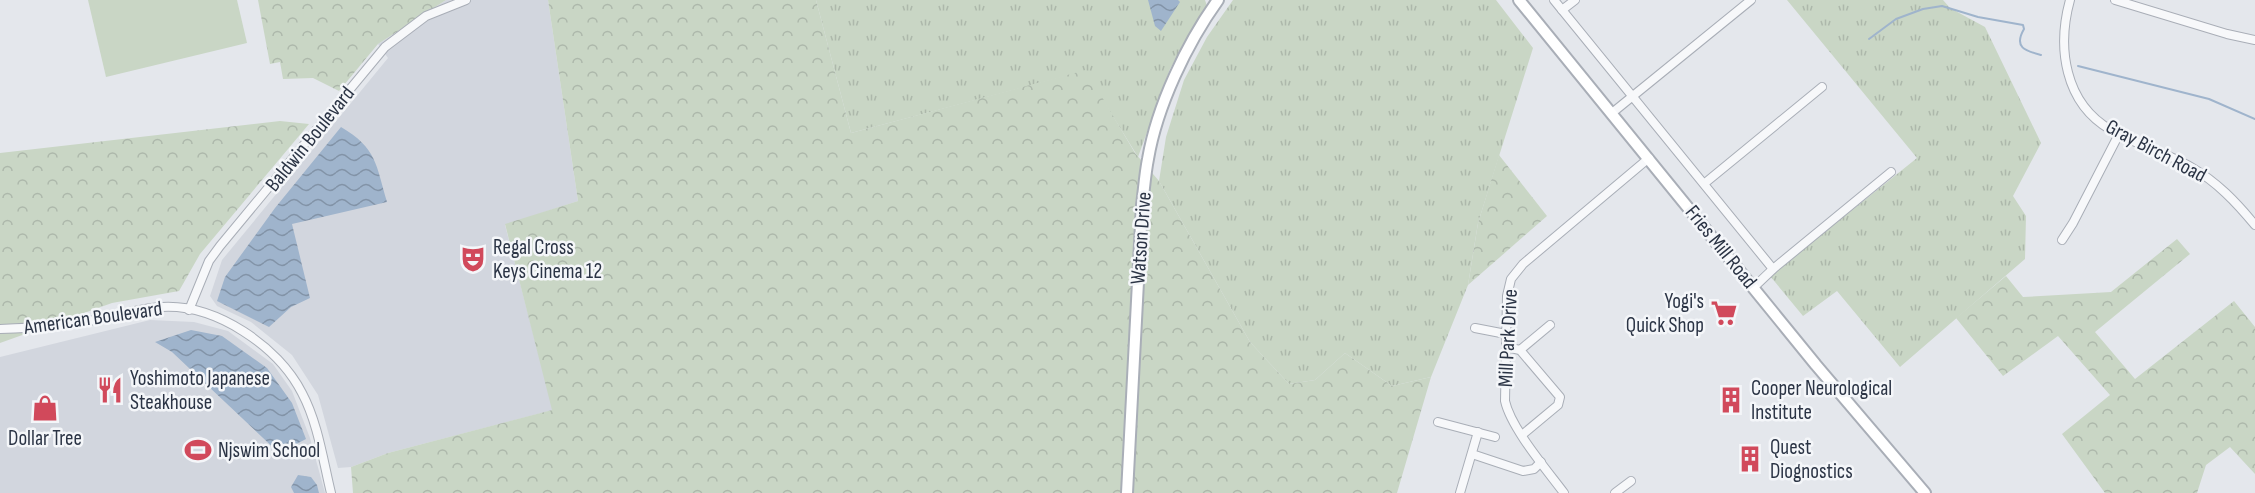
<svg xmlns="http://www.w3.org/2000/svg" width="2255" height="493" font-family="'Sofia Sans Condensed',sans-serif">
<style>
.built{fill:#d2d6de}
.grass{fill:url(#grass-tufts)}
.forest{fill:url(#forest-crowns)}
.garden{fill:#c9d6c5}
.water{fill:url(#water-waves)}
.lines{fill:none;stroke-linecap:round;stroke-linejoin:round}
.stream{stroke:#9fb4cc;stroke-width:2}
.street-casing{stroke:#a9aeb7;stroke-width:10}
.secondary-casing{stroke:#a9aeb7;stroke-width:14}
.street{stroke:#f7f8fa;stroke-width:8}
.secondary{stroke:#fff;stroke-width:10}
.labels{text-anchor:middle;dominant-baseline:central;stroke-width:5;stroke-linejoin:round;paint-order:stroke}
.street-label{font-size:21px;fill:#2b3445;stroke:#f4f6f9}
.poi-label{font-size:21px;fill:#2b3445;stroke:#f4f6f9;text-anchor:start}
</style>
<defs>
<pattern id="grass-tufts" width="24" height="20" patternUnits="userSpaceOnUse" patternTransform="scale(1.5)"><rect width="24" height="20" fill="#c9d6c5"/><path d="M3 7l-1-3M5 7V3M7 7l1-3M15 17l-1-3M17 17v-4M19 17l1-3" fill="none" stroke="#adb8ab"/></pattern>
<pattern id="forest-crowns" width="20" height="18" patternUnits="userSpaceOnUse" patternTransform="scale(1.5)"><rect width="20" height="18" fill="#c9d6c5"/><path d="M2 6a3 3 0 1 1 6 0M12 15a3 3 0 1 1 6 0" fill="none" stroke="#adb8ab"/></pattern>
<pattern id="water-waves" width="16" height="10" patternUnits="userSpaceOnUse" patternTransform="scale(1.5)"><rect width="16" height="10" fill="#9fb4cc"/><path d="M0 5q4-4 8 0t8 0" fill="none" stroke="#8293a7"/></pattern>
</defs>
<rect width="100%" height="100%" fill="#e4e7ec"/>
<g class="built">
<path d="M446 0H548L578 201 505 225 553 410 388 453 351 467 338 468 318 395 292 355 251 322 217 306 210 296 222 260 388 58 378 44Z"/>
<path d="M150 320 194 322 228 331 273 364 292 391 310 438 325 493H0V357Z"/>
</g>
<g class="grass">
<path d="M816 0H1205L1207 6 1170 69 1138 157 1085 71 851 133Z"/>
<path d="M1233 0H1496L1533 48 1478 223 1468 285 1431 377 1392 386 1345 353 1315 380 1289 384 1250 342 1159 181 1166 137 1184 80 1207 37Z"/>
<path d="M1787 0H1943L1950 8 1985 27 2041 143 2013 196 2026 216 2025 259 1900 367 1837 291 1803 316 1770 276 1917 158Z"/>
</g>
<g class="forest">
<path d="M258 0H446L378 44 339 91 313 78 283 79 280 62 270 64Z"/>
<path d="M548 0H816L851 133 1086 70 1135 153 1159 181 1250 342 1289 384 1315 380 1345 353 1392 386 1431 377 1397 493H353L351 467 388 453 552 410 505 224 578 201Z"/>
<path d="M280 121 309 124 200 254 179 291 112 303 0 343V153Z"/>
<path d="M1499 155 1547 216 1468 285 1478 223Z"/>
<path d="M2177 239 2190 254 2095 332 2135 379 2234 301 2255 327V474L2230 447 2206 465 2197 493H2105L2062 434 2110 395 2058 336 2003 376 1956 318 2006 276 2023 297 2111 292Z"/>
</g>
<path class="garden" d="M88 0H237L247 43 106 77Z"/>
<g class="water">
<path d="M1148 0H1178L1180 2 1161 31 1155 26Z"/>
<path d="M341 127C377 148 376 165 387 202L292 224 310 298 291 307 269 327 217 301 225 277 275 208Z"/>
<path d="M191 330 222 336 267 368 292 403 306 439 279 453 172 352 155 342Z"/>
<path d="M298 475 311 477 317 485 319 493H294L291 487Z"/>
</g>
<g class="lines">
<g class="stream">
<path d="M1869 39 1896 19 1923 9 1942 6 1978 17 2023 25 2024 29C2013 48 2026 51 2041 55"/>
<path d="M2078 66 2209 99 2255 119"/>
</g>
<g class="street-casing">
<g id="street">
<path d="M1554 0 1773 269"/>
<path d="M2070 0C2057 47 2064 103 2111 130 2136 145 2165 152 2191 167 2217 182 2236 202 2255 225"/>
<path d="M2115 0 2227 34 2255 40"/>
<path d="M1562 10 1575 0"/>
<path d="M1612 113 1751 0"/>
<path d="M1705 183 1822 87"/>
<path d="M2062 240 2073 223 2119 134"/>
<path d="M1753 288 1773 269 1891 172"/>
<path d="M189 310 209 261 220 246 385 47 426 16 466 0"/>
<path d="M1475 328 1506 334"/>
<path d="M0 329C34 328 66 326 99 319 120 315 140 308 162 307 216 304 278 346 302 393 318 423 323 460 331 493"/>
<path d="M1506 347 1520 350 1560 397 1558 405 1522 435"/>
<path d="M1520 350 1550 325"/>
<path d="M1438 422 1495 437"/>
<path d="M1472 454 1523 471 1534 469 1541 462"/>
<path d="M1460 493 1478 432"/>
<path d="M1564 493C1546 469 1511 428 1505 401L1507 296 1511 279 1523 264 1649 158"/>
<path d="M1615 493 1631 481"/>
</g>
</g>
<g class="secondary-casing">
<g id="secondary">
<path d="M1519 0 1816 365 1925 493"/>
<path d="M1127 493 1142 205C1144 190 1145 174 1148 159 1157 106 1187 43 1218 0"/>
</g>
</g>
<use href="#street" class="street"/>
<use href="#secondary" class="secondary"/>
</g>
<defs>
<g id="theatre-bare" transform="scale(2.07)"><path d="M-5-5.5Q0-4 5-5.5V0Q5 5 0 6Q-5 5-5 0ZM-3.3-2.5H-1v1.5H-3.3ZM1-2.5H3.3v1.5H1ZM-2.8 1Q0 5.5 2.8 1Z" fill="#d1495b" stroke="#f4f6f9" stroke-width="2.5" paint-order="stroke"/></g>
<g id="supermarket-bare" transform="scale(2.07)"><path d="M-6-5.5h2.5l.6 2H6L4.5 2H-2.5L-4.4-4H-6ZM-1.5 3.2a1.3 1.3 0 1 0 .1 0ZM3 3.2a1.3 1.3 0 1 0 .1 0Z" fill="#d1495b" stroke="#f4f6f9" stroke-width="2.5" paint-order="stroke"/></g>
<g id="restaurant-bare" transform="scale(2.07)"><path d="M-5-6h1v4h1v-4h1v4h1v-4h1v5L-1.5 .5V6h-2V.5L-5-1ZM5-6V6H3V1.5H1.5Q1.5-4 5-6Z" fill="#d1495b" stroke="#f4f6f9" stroke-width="2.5" paint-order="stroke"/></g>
<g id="building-bare" transform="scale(2.07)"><path d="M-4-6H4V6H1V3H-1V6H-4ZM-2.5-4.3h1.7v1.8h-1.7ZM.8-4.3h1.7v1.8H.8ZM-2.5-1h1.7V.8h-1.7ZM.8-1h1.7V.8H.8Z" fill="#d1495b" stroke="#f4f6f9" stroke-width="2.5" paint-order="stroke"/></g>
<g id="shop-bare" transform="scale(2.07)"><path d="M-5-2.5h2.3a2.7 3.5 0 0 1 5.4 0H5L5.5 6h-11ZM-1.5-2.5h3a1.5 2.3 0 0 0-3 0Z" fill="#d1495b" stroke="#f4f6f9" stroke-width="2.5" paint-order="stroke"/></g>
<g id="stadium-bare" transform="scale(2.07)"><path d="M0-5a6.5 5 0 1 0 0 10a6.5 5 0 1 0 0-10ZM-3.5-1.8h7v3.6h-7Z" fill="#d1495b" stroke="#f4f6f9" stroke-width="2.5" paint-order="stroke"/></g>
</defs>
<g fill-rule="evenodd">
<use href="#theatre-bare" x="473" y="259"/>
<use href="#supermarket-bare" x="1724" y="313"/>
<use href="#restaurant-bare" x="110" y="390"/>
<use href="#building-bare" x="1731" y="400"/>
<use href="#shop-bare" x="45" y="408"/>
<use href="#stadium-bare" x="198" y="450"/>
<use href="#building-bare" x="1750" y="459"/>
</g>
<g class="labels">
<g class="street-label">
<text transform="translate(310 139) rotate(-51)">Baldwin Boulevard</text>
<text transform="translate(2156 151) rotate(28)">Gray Birch Road</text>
<text transform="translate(1141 238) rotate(-86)">Watson Drive</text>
<text transform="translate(1721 247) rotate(51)">Fries Mill Road</text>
<text transform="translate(93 318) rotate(-8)">American Boulevard</text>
<text transform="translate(1508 338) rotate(-87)">Mill Park Drive</text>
</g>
<g class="poi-label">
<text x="493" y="247">Regal Cross<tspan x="493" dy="24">Keys Cinema 12</tspan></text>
<text x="1704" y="301" text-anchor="end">Yogi's<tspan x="1704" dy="24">Quick Shop</tspan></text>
<text x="130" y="378">Yoshimoto Japanese<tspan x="130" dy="24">Steakhouse</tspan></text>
<text x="1751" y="388">Cooper Neurological<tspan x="1751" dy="24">Institute</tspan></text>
<text x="45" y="438" text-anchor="middle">Dollar Tree</text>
<text x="1770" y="447">Quest<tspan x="1770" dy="24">Diognostics</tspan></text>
<text x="218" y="450">Njswim School</text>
</g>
</g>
</svg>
